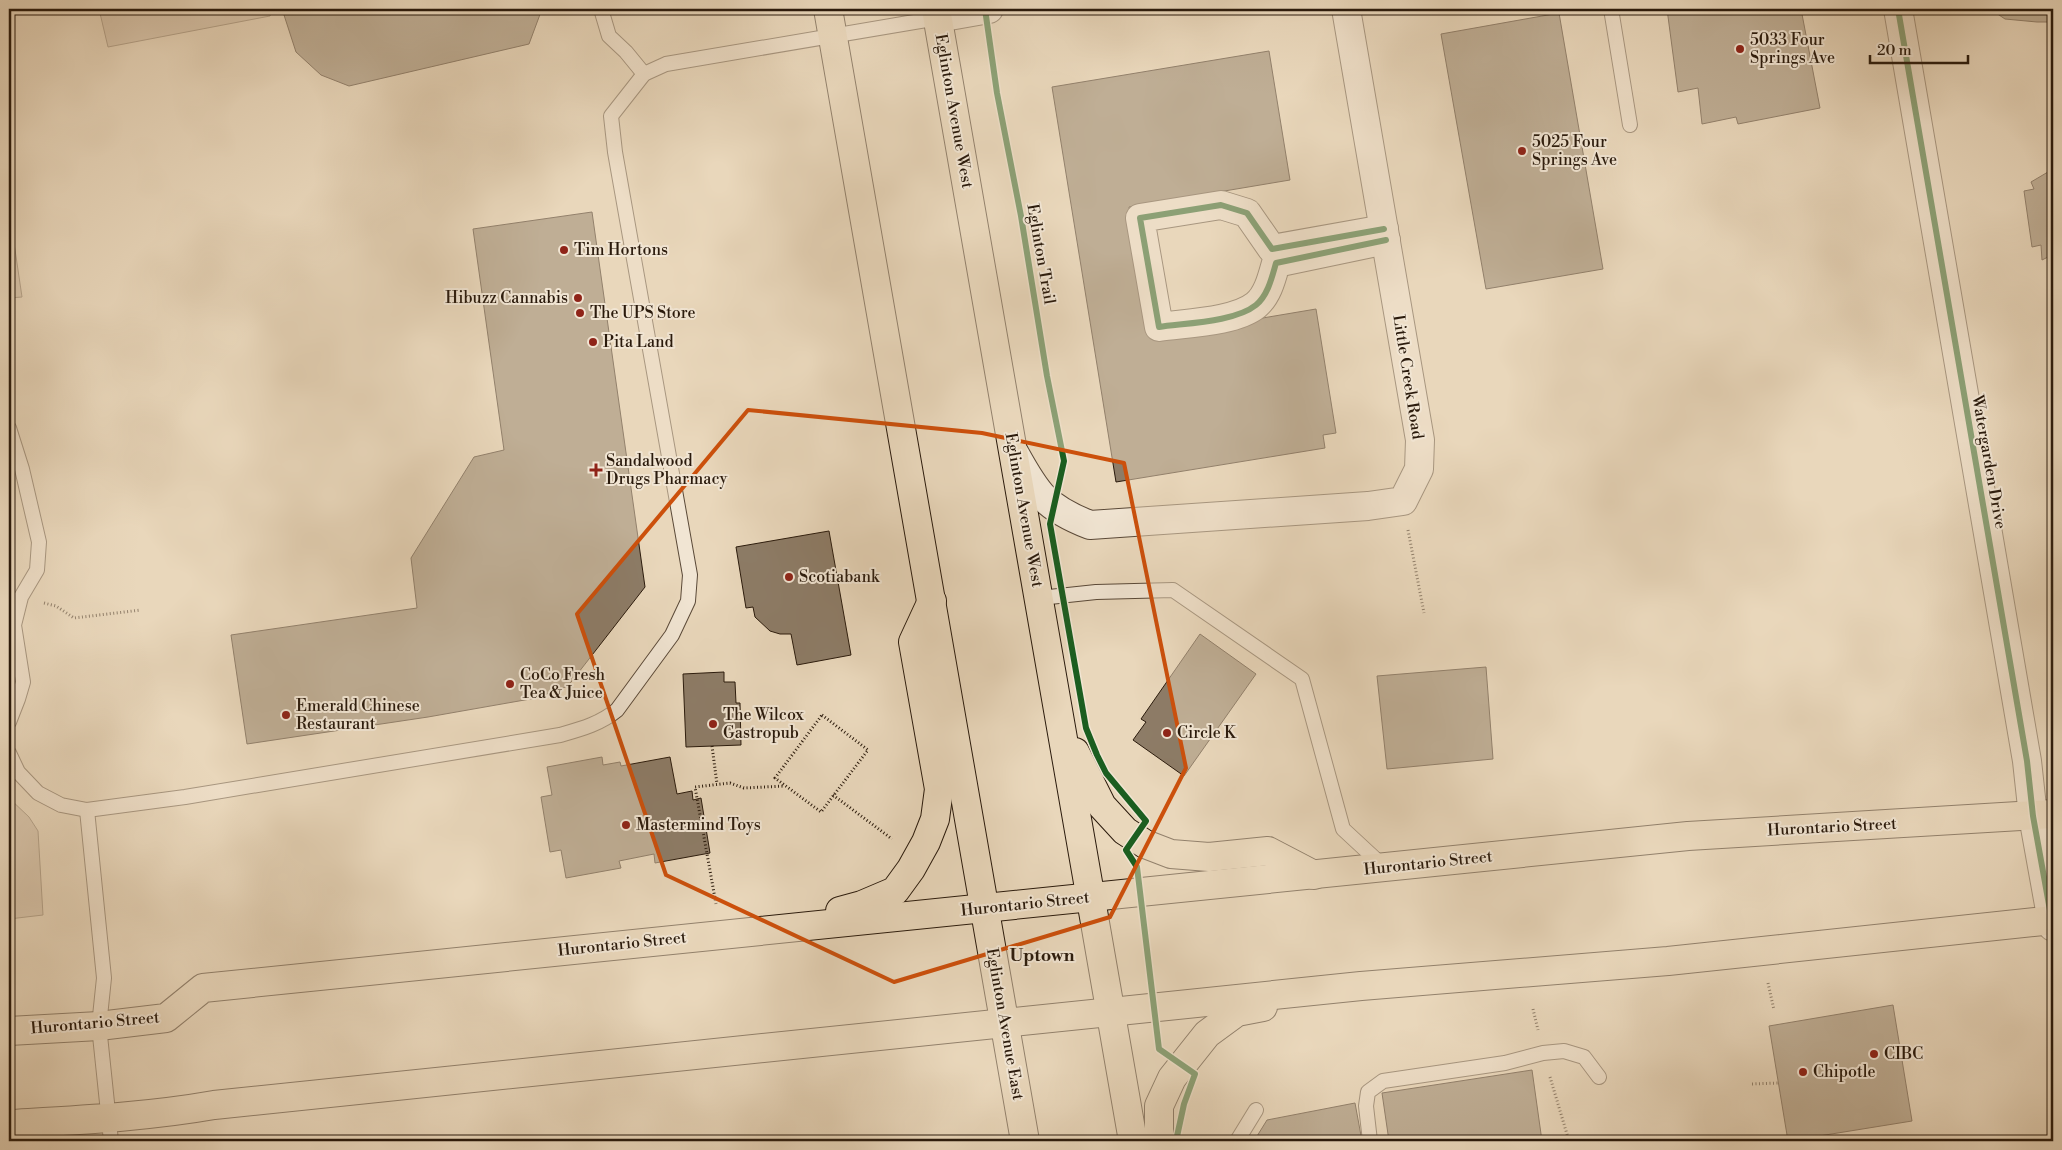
<svg xmlns="http://www.w3.org/2000/svg" width="2062" height="1150" font-family="'Libre Bodoni',serif">
<style>
.green{fill:#c9b79d;stroke:#7a6854}
.building{fill:#8d7c67;stroke:#2a1a0c}
.lines{fill:none;stroke-linecap:round;stroke-linejoin:round}
.service-casing{stroke:#5a4938;stroke-width:16}
.minor-casing{stroke:#5a4938;stroke-width:30}
.primary-casing{stroke:#2a1a0c;stroke-width:30}
.path{stroke:#2a1a0c;stroke-width:3;stroke-dasharray:1 2.5;stroke-linecap:butt}
.service{stroke:#f1e5d3;stroke-width:14}
.minor{stroke:#f1e5d3;stroke-width:28}
.primary{stroke:#e9d7bb;stroke-width:28}
.cycleway-casing{stroke:#f1e5d3;stroke-width:9}
.cycleway{stroke:#1b5e20;stroke-width:6}
.marked{fill:none;stroke:#cc500c;stroke-width:4;stroke-linejoin:round}
.poi-dot{fill:#8f2418;stroke:#f1e5d3;stroke-width:2}
.labels{text-anchor:middle;dominant-baseline:central;stroke-width:4;stroke-linejoin:round;paint-order:stroke}
.poi-label{font-size:16px;fill:#2a1a0c;stroke:#f1e5d3;text-anchor:start}
.street-label{font-size:16px;fill:#2a1a0c;stroke:#f1e5d3}
.neighbourhood-label{font-size:18px;font-weight:bold;fill:#2a1a0c;stroke:#f1e5d3}
</style>
<rect width="100%" height="100%" fill="#e9d7bb"/>
<filter id="stains"><feTurbulence type="fractalNoise" baseFrequency=".004" numOctaves="4"/><feColorMatrix values="0 0 0 0 .2 0 0 0 0 .09 0 0 0 0 .02 0 0 0 .5 -.17"/></filter>
<radialGradient id="worn" r=".72"><stop offset=".6" stop-color="#630" stop-opacity="0"/><stop offset="1" stop-color="#630" stop-opacity=".3"/></radialGradient>
<g class="green">
<path d="M99 9H273L270 16 108 47Z"/>
<path d="M9 209 22 297 9 298Z"/>
<path d="M9 798 29 817 38 831 43 915 9 919Z"/>
</g>
<g class="building">
<path d="M285 9H542L529 44 349 86 321 75 296 52 284 15Z"/>
<path d="M1667 9H1801L1820 108 1738 124 1736 117 1702 124 1698 88 1678 92Z"/>
<path d="M1990 9H2053V22H2037L2005 19Z"/>
<path d="M1559 13 1603 269 1486 289 1441 34Z"/>
<path d="M1269 51 1290 180 1129 207 1150 337 1316 309 1336 433 1323 435 1325 448 1116 482 1052 87Z"/>
<path d="M2053 169V266L2048 257 2042 260 2041 245 2032 247 2024 191 2034 189 2031 182Z"/>
<path d="M592 212 645 587 568 686 536 698 428 717 247 744 231 635 417 608 411 558 474 457 504 450 473 229Z"/>
<path d="M829 531 851 655 797 665 791 634H780L770 631 755 617 753 607 746 608 736 547Z"/>
<path d="M1200 634 1256 674 1184 776 1133 740 1146 722 1141 719Z"/>
<path d="M1486 667 1493 759 1387 769 1377 676Z"/>
<path d="M724 672V682H735L736 703H740L741 745 686 747 683 674Z"/>
<path d="M602 757 603 765 620 762 621 766 670 757 677 794 692 791 693 800 701 798 710 853 655 863 654 854 619 861 621 868 566 878 561 850 550 852 541 797 552 795 547 767Z"/>
<path d="M1893 1005 1912 1121 1788 1141 1769 1026Z"/>
<path d="M1532 1070 1542 1141H1389L1382 1093Z"/>
<path d="M1355 1103 1362 1141H1254L1267 1120Z"/>
</g>
<g class="lines">
<g class="service-casing">
<g id="service">
<path d="M601 9 609 36 626 52 644 74"/>
<path d="M1611 9 1630 125"/>
<path d="M9 428 22 469 39 542 37 570 21 597 14 625 23 682 18 699 9 722"/>
<path d="M1040 598 1096 592 1173 590 1302 679 1343 829 1384 867"/>
<path d="M9 753 18 772 38 793 61 805 87 810 185 797 560 735C581 729 600 724 617 710L672 635 688 601 690 575 615 152 611 116 644 74 666 64 938 18"/>
<path d="M87 810 104 978 99 1026 111 1141"/>
<path d="M1237 1141 1256 1110"/>
<path d="M1370 1141 1366 1106 1368 1092 1383 1081 1505 1063 1543 1053 1564 1051 1584 1057 1599 1077"/>
</g>
</g>
<g class="minor-casing">
<g id="minor">
<path d="M1898 9 2027 761 2033 816 2053 927"/>
<path d="M938 18 989 9"/>
<path d="M1384 229 1272 249 1247 213 1221 205 1140 218 1159 327C1186 323 1235 322 1256 305 1268 295 1272 277 1276 263L1386 240"/>
<path d="M1015 454C1037 494 1046 508 1090 525L1368 506 1403 501 1419 469 1420 440 1346 9"/>
</g>
</g>
<g class="primary-casing">
<g id="primary">
<path d="M828 9 1025 1141"/>
<path d="M936 9 1133 1141"/>
<path d="M1075 752 1102 806 1125 831 1145 844 1171 854 1209 857 1268 851 1314 875"/>
<path d="M840 911 862 905 895 891 911 869 926 842 935 819 939 789 913 642 932 601"/>
<path d="M9 1031 99 1026 166 1018 203 988 1688 836 2053 814"/>
<path d="M9 1124C78 1120 146 1117 214 1105L1361 986 1668 961 2053 920"/>
<path d="M1159 1141V1106L1172 1078 1207 1034 1237 1012 1263 1007"/>
</g>
</g>
<g class="path">
<path d="M1408 530 1424 613"/>
<path d="M44 603 56 606 74 618 141 610"/>
<path d="M822 715 868 750 821 812 775 778Z"/>
<path d="M712 746 717 784"/>
<path d="M833 795 892 839"/>
<path d="M716 904 695 787 730 783 744 788 785 786"/>
<path d="M1768 983 1774 1010"/>
<path d="M1533 1009 1538 1030"/>
<path d="M1550 1077 1569 1141"/>
<path d="M1752 1084 1778 1083"/>
</g>
<use href="#service" class="service"/>
<use href="#minor" class="minor"/>
<use href="#primary" class="primary"/>
<g class="cycleway-casing">
<g id="cycleway">
<path d="M985 9 997 93 1021 216 1047 376 1064 461 1050 524 1086 728 1097 755 1106 773 1146 821 1126 850 1137 867 1159 1049 1195 1074 1184 1104 1176 1141"/>
<path d="M1898 9 2027 761 2033 816 2053 927"/>
<path d="M1384 229 1272 249 1247 213 1221 205 1140 218 1159 327C1186 323 1235 322 1256 305 1268 295 1272 277 1276 263L1386 240"/>
</g>
</g>
<use href="#cycleway" class="cycleway"/>
</g>
<path d="M0 0H2062V1150H0ZM748 410 982 433 1124 463 1186 768 1110 917 894 982 666 875 577 614Z" fill="#e9d7bb" fill-opacity=".55" fill-rule="evenodd"/>
<path class="marked" d="M748 410 982 433 1124 463 1186 768 1110 917 894 982 666 875 577 614Z"/>
<g class="poi-dot">
<circle cx="1740" cy="49" r="5"/>
<circle cx="1522" cy="151" r="5"/>
<circle cx="564" cy="250" r="5"/>
<circle cx="578" cy="298" r="5"/>
<circle cx="580" cy="313" r="5"/>
<circle cx="593" cy="342" r="5"/>
<path d="M593.5 462.5h5v5h5v5h-5v5h-5v-5h-5v-5h5z"/>
<circle cx="789" cy="577" r="5"/>
<circle cx="510" cy="684" r="5"/>
<circle cx="286" cy="715" r="5"/>
<circle cx="713" cy="724" r="5"/>
<circle cx="1167" cy="733" r="5"/>
<circle cx="626" cy="825" r="5"/>
<circle cx="1874" cy="1054" r="5"/>
<circle cx="1803" cy="1072" r="5"/>
</g>
<g class="labels">
<g class="poi-label">
<text x="1750" y="40">5033 Four<tspan x="1750" dy="18">Springs Ave</tspan></text>
<text x="1532" y="142">5025 Four<tspan x="1532" dy="18">Springs Ave</tspan></text>
<text x="574" y="250">Tim Hortons</text>
<text x="568" y="298" text-anchor="end">Hibuzz Cannabis</text>
<text x="590" y="313">The UPS Store</text>
<text x="603" y="342">Pita Land</text>
<text x="606" y="461">Sandalwood<tspan x="606" dy="18">Drugs Pharmacy</tspan></text>
<text x="799" y="577">Scotiabank</text>
<text x="520" y="675">CoCo Fresh<tspan x="520" dy="18">Tea &amp; Juice</tspan></text>
<text x="296" y="706">Emerald Chinese<tspan x="296" dy="18">Restaurant</tspan></text>
<text x="723" y="715">The Wilcox<tspan x="723" dy="18">Gastropub</tspan></text>
<text x="1177" y="733">Circle K</text>
<text x="636" y="825">Mastermind Toys</text>
<text x="1884" y="1054">CIBC</text>
<text x="1813" y="1072">Chipotle</text>
</g>
<g class="street-label">
<text transform="translate(954 111) rotate(80)">Eglinton Avenue West</text>
<text transform="translate(1041 254) rotate(80)">Eglinton Trail</text>
<text transform="translate(1408 377) rotate(81)">Little Creek Road</text>
<text transform="translate(1989 462) rotate(80)">Watergarden Drive</text>
<text transform="translate(1024 510) rotate(80)">Eglinton Avenue West</text>
<text transform="translate(1832 827) rotate(-3)">Hurontario Street</text>
<text transform="translate(1428 863) rotate(-6)">Hurontario Street</text>
<text transform="translate(1025 904) rotate(-6)">Hurontario Street</text>
<text transform="translate(622 944) rotate(-6)">Hurontario Street</text>
<text transform="translate(95 1023) rotate(-5)">Hurontario Street</text>
<text transform="translate(1005 1024) rotate(80)">Eglinton Avenue East</text>
</g>
<g class="neighbourhood-label">
<text x="1042" y="955">Uptown</text>
</g>
</g>
<rect width="2062" height="1150" fill="none" stroke="#e9d7bb" stroke-width="30"/>
<rect x="10" y="10" width="2042" height="1130" fill="none" stroke="#2a1a0c" stroke-width="2.5"/>
<rect x="15" y="15" width="2032" height="1120" fill="none" stroke="#2a1a0c"/>
<path d="M1870 55v8h98v-8" fill="none" stroke="#2a1a0c" stroke-width="2.5"/>
<text x="1877" y="55" font-size="15" fill="#2a1a0c" stroke="#f1e5d3" stroke-width="4" paint-order="stroke">20 m</text>
<rect width="100%" height="100%" filter="url(#stains)"/>
<rect width="100%" height="100%" fill="url(#worn)"/>
</svg>
